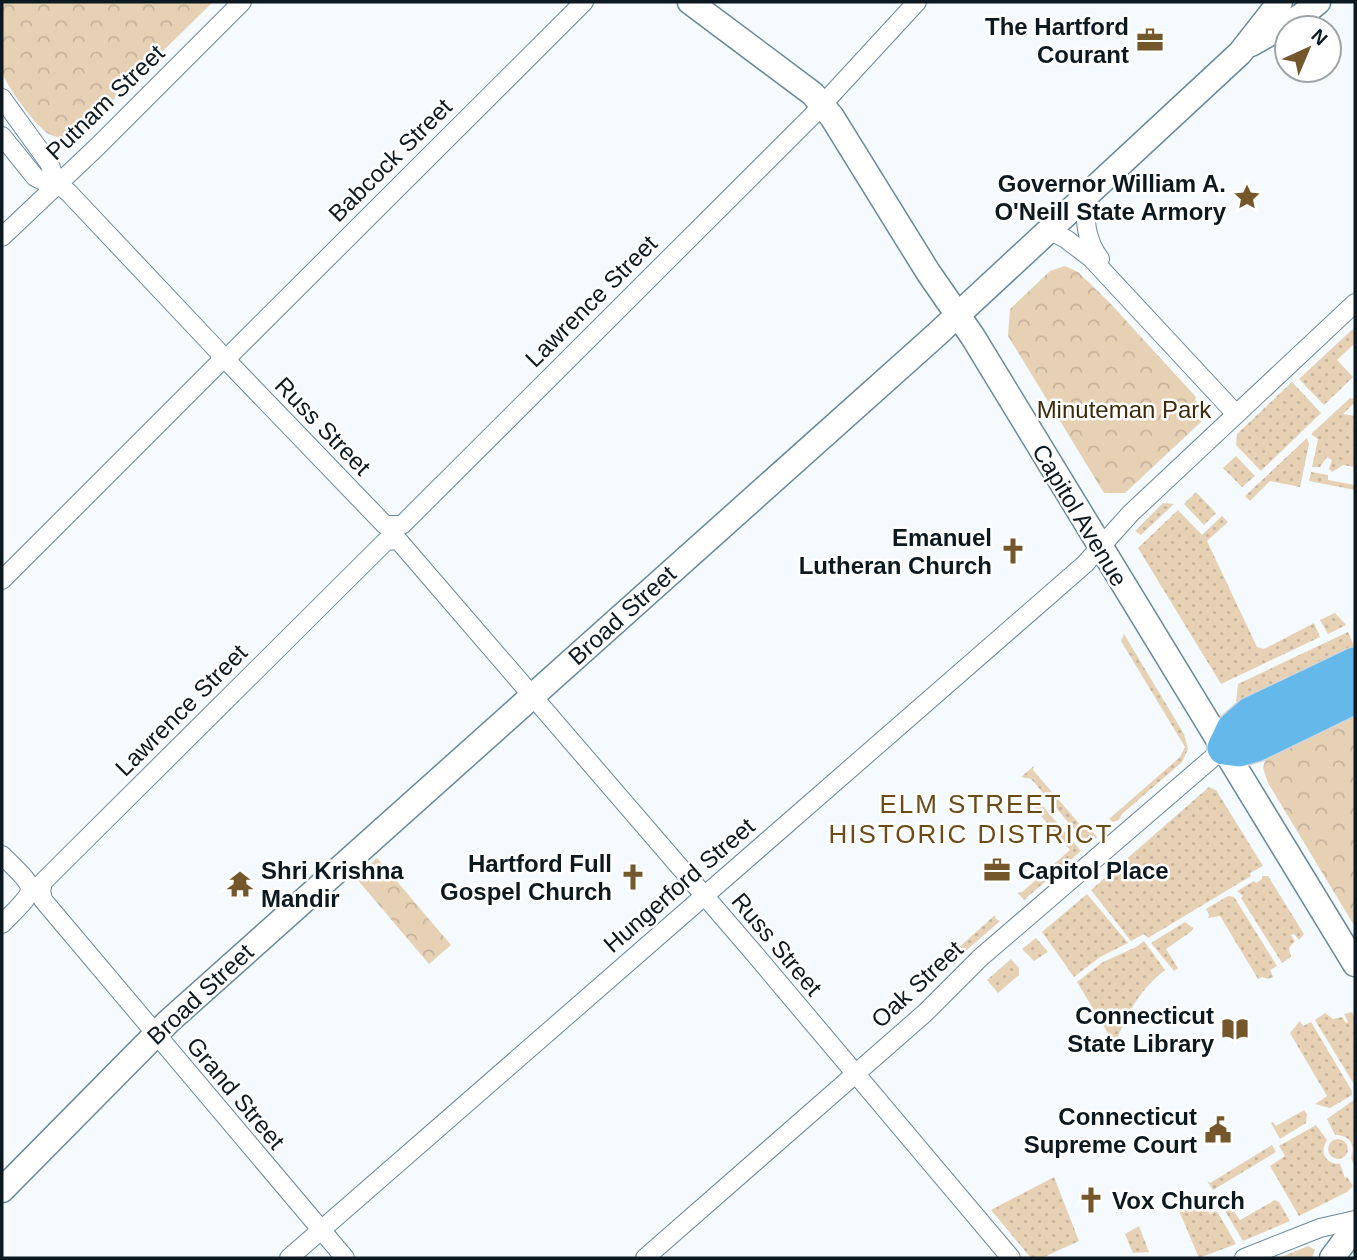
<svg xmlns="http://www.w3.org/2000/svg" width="1357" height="1260" font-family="Arial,sans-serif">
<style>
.grass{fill:url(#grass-dots)}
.park{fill:url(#park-crowns)}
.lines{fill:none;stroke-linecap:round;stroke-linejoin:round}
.street-casing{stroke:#69879a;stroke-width:20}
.secondary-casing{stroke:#69879a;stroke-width:27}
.highway-casing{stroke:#d3d6d7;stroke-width:36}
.street{stroke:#fff;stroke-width:18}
.secondary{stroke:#fff;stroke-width:24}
.highway{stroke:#64b8ea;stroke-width:33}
.labels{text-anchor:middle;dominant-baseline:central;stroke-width:5;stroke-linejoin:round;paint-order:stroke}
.poi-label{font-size:24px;font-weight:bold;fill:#0d1920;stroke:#fff;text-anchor:end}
.street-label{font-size:24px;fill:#0d1920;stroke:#fff}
.park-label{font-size:24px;fill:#3e2a0a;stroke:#fff}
.neighbourhood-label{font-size:26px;letter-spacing:2px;fill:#6c4b18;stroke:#fff}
</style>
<defs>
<pattern id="grass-dots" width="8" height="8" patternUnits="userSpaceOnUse" patternTransform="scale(1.75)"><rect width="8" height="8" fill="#e7d1b5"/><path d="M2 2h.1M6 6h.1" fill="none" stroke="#c5b39b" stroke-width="1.8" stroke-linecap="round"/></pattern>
<pattern id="park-crowns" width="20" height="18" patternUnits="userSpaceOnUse" patternTransform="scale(1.75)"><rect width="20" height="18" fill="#e7d1b5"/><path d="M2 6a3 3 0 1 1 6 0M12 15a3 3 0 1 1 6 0" fill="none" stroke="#c5b39b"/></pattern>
</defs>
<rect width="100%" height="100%" fill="#f4fafe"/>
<g class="grass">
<path d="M1355 327V343L1337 360 1353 377 1324 405 1299 379Z"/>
<path d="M1292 382 1321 413 1261 471 1236 445 1237 434Z"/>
<path d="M1350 398 1355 399V402L1343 414 1355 416V467L1343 465 1332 472 1329 469 1332 460 1327 457 1320 467H1312L1318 439 1311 434Z"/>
<path d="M1307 438 1309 444 1300 487 1270 481 1250 501 1245 496Z"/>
<path d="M1236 456 1255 476 1242 487 1223 468Z"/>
<path d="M1311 472 1328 475V480L1355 485V490L1309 481Z"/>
<path d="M1196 492 1216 513 1204 525 1184 504Z"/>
<path d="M1163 503 1174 504 1141 535 1135 531Z"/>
<path d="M1178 510 1202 535 1222 516 1228 522 1207 541 1257 647 1264 649 1314 623 1320 637 1221 684 1138 548Z"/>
<path d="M1335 613 1346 625 1328 634 1320 620Z"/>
<path d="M1348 632 1355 648 1244 701 1236 702 1238 684Z"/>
<path d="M1124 634 1184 734 1188 749 1182 762 1122 814 1119 820 1113 822 1109 819 1180 757 1185 747 1121 641Z"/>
<path d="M1034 766 1033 770 1083 828 1087 825 1097 837 1088 845 1031 779 1021 777Z"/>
<path d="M1209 787 1216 790 1263 866 1250 873 1251 876 1148 938 1144 934 1131 941 1091 890Z"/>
<path d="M1030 803 1042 805 1081 851 1024 900 1018 893 1022 892 1070 850Z"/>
<path d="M1262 876H1268L1304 934 1299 940 1294 934 1291 935 1295 941 1289 948 1291 957 1282 963 1241 898 1243 896 1237 891 1254 881 1256 883 1262 879Z"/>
<path d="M1087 894 1128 943 1100 957 1074 977 1042 932Z"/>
<path d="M1228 896 1234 897 1277 966 1270 970 1273 977 1268 979 1262 977 1258 979 1220 916 1208 918 1209 914 1206 909Z"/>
<path d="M995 915 996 919 1000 921 961 955 957 949Z"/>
<path d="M1185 922 1193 928 1192 931 1166 949 1178 968 1174 971 1151 943Z"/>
<path d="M1036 938 1048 952 1034 961 1022 949Z"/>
<path d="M1144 941 1165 970C1140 989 1125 1016 1115 1045L1077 982 1103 962 1136 947Z"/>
<path d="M1011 959 1019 968V975L998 993 987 980Z"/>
<path d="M1352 1012 1355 1018V1086L1315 1020 1325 1013 1333 1019 1342 1017 1346 1023 1348 1022 1344 1014Z"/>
<path d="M1300 1021 1303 1026 1311 1022 1352 1091V1095L1330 1108 1315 1104 1327 1096 1290 1033Z"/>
<path d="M1355 1099V1163H1353L1351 1158C1356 1145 1350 1135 1335 1135L1327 1119Z"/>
<path d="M1304 1110 1307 1114 1306 1123 1280 1139 1271 1123 1273 1122 1276 1126Z"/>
<path d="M1316 1125 1327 1140C1319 1153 1326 1164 1340 1164L1345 1178 1347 1177 1353 1186 1347 1192 1299 1216 1270 1166 1285 1156 1279 1146Z"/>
<circle cx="1338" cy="1149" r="10"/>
<path d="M1272 1145 1276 1152 1213 1190 1207 1181 1210 1183Z"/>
<path d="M1054 1177 1079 1241 1042 1258H1031L991 1210Z"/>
<path d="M1193 1196 1196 1201 1200 1198 1210 1214 1215 1211 1218 1213 1236 1244 1199 1258 1177 1206Z"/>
<path d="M1275 1200 1279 1202 1290 1221 1243 1241 1225 1211 1231 1207 1240 1220Z"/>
<path d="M1139 1226 1149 1252 1133 1253 1125 1234Z"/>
</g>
<g class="park">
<path d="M2 2H213L82 130C72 136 63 140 51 135 38 130 7 87 2 72 0 61 2 16 2 2Z"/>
<path d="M1065 266 1078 272 1110 303 1196 397 1195 400 1203 409 1201 422 1125 493H1104L1008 336 1010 309 1050 271Z"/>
<path d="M1355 706V927L1268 783 1263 768 1267 754Z"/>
<path d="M377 858 451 945 429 964 356 878Z"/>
<path d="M1308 1246 1315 1250 1312 1258H1279Z"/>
</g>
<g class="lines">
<g class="street-casing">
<g id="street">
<path d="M584 2 229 356 230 364 385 525H402L810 118 917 2"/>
<path d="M2 98 49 163 57 183"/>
<path d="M2 136 35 177 43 181 57 183 69 193 219 352 221 361 2 580"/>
<path d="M1086 196C1085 220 1085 239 1100 259"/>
<path d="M1049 230 1066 239 1091 258 1236 414"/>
<path d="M2 237 97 147 242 2"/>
<path d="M2 855C39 892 39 886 2 924"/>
<path d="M289 1258 1085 564 1131 513 1355 303"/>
<path d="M345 1258 43 900 41 891 43 882 383 544 386 541 398 540 753 952 1011 1258"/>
<path d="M645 1258 925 1013 980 958 1224 748"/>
<path d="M1244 1258 1320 1228 1355 1220"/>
</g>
</g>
<g class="secondary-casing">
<g id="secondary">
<path d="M690 2 813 94 832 117 928 272 973 337 1355 964"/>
<path d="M1251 44 1301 16 1318 2"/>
<path d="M2 1190 168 1022 935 336 1240 53 1280 2"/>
<path d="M1332 1258 1355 1227"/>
</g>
</g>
<g class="highway-casing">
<path id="highway" d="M1355 664 1250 714 1233 729 1224 748 1239 750 1256 745 1355 697"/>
</g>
<use href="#street" class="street"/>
<use href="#secondary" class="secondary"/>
<use href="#highway" class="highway"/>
</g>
<defs>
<g id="office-bare" transform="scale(2.1)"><path d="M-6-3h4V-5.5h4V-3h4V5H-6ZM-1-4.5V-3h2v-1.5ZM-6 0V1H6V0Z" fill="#75572c" stroke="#fff" stroke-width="2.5" paint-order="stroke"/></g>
<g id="sight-bare" transform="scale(2.1)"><path d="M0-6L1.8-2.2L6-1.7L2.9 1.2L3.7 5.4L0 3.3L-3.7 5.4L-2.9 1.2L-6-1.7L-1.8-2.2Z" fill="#75572c" stroke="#fff" stroke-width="2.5" paint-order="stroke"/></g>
<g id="church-bare" transform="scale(2.1)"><path d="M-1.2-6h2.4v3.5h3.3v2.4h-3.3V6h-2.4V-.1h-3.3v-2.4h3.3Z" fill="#75572c" stroke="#fff" stroke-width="2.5" paint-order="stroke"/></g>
<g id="temple-bare" transform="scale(2.1)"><path d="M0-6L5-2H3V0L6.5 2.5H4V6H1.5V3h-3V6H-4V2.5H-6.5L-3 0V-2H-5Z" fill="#75572c" stroke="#fff" stroke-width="2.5" paint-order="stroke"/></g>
<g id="library-bare" transform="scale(2.1)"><path d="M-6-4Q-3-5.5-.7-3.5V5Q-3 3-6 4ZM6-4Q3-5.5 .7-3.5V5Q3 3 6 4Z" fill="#75572c" stroke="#fff" stroke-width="2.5" paint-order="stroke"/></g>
<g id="civic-bare" transform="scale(2.1)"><path d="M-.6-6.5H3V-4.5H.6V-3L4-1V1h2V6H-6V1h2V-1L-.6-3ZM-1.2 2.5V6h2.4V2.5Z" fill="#75572c" stroke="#fff" stroke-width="2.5" paint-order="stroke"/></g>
</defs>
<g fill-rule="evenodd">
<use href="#office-bare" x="1150" y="40"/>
<use href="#sight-bare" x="1247" y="197"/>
<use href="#church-bare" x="1013" y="551"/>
<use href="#office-bare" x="997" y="870"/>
<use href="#church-bare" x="633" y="877"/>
<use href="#temple-bare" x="240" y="884"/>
<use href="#library-bare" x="1235" y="1029"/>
<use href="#civic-bare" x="1218" y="1130"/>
<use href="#church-bare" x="1091" y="1200"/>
</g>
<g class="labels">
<g class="poi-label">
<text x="1129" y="26">The Hartford<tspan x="1129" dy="28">Courant</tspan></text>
<text x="1226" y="183">Governor William A.<tspan x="1226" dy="28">O'Neill State Armory</tspan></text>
<text x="992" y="537">Emanuel<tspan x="992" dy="28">Lutheran Church</tspan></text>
<text x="612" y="863">Hartford Full<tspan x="612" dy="28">Gospel Church</tspan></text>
<text x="261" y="870" text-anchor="start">Shri Krishna<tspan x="261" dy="28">Mandir</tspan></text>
<text x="1018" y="870" text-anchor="start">Capitol Place</text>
<text x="1214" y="1015">Connecticut<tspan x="1214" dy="28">State Library</tspan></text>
<text x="1197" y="1116">Connecticut<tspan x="1197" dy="28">Supreme Court</tspan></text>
<text x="1112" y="1200" text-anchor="start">Vox Church</text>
</g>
<g class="street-label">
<text transform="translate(105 102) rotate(-44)">Putnam Street</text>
<text transform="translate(390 160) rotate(-45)">Babcock Street</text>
<text transform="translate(591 301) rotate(-45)">Lawrence Street</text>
<text transform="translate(323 426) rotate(46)">Russ Street</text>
<text transform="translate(1080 515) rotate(59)">Capitol Avenue</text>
<text transform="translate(622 615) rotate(-42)">Broad Street</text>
<text transform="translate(181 710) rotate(-45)">Lawrence Street</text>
<text transform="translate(679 885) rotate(-41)">Hungerford Street</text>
<text transform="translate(777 944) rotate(50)">Russ Street</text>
<text transform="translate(917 984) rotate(-43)">Oak Street</text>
<text transform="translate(200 994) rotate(-43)">Broad Street</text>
<text transform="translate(236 1093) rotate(50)">Grand Street</text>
</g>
<g class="park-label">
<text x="1124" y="409">Minuteman Park</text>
</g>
<g class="neighbourhood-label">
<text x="971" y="804">ELM STREET<tspan x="971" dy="30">HISTORIC DISTRICT</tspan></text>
</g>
</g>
<rect width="1357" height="1260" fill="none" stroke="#0d1920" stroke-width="7"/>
<g transform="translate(1308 49) rotate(44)"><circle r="33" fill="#ffffff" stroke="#9ea3a6" stroke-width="2"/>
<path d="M0-5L12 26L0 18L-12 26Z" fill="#75572c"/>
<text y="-10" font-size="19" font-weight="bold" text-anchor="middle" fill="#0d1920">N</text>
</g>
</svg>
